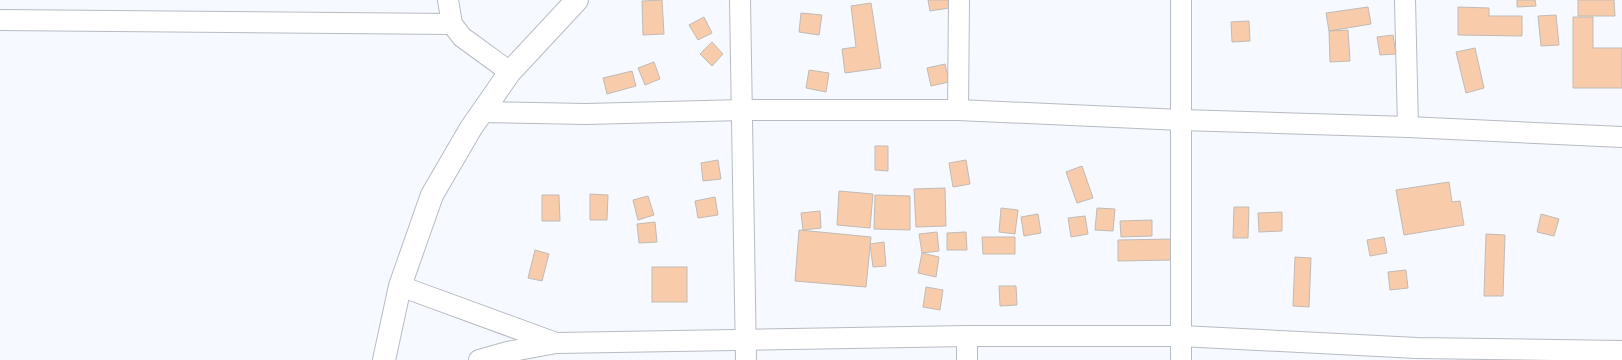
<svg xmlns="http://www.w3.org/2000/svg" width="1622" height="360" font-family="Spectral,serif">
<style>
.building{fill:#f8ccaa;stroke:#c1bab5}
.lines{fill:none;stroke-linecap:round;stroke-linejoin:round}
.street-casing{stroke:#b7bcc2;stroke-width:22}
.secondary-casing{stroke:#b7bcc2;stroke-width:24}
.street{stroke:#fff;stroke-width:20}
.secondary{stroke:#fff;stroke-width:22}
</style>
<rect width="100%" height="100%" fill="#f6f9ff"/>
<g class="building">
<path d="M662 0 664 34 643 35 642 1Z"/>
<path d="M928 0H948L949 8 930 11Z"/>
<path d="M1517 0H1535L1536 6 1517 7Z"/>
<path d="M1578 0H1614L1615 16H1578Z"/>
<path d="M871 3 881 68 845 73 842 49 856 47 851 6Z"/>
<path d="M1368 7 1371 24 1329 31 1326 13Z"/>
<path d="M1458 7 1489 8V16H1522V36L1458 35Z"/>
<path d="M801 13 822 15 819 35 799 32Z"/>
<path d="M1556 15 1559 45 1541 46 1538 16Z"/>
<path d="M704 17 712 33 698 40 689 25Z"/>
<path d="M1573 17H1593V48H1622V88H1573Z"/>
<path d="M1249 21 1250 41 1232 42 1231 22Z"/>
<path d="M1348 30 1350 61 1330 62 1329 31Z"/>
<path d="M1393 35 1396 54 1380 55 1377 37Z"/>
<path d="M712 42 723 54 712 66 700 54Z"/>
<path d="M1475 48 1484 88 1466 93 1456 52Z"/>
<path d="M654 62 660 79 645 85 638 68Z"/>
<path d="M945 64 949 82 931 86 927 68Z"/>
<path d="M809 70 829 73 826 92 806 88Z"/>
<path d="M632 71 636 86 607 94 603 78Z"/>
<path d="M875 146H888V171L875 170Z"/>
<path d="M718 160 721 179 703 181 701 163Z"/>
<path d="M966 160 970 184 953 187 949 163Z"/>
<path d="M1082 166 1093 198 1077 203 1066 172Z"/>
<path d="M1449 182 1452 202 1460 201 1464 225 1404 235 1396 190Z"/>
<path d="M945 188 946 226 916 227 914 189Z"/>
<path d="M839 191 873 194 870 228 837 225Z"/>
<path d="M590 194 608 195 607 220H590Z"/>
<path d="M542 195H559L560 221H542Z"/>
<path d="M875 195 910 196V230L874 229Z"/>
<path d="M648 196 654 215 638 220 633 200Z"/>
<path d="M715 197 718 215 698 218 695 201Z"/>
<path d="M1234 207H1249L1248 238H1233Z"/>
<path d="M1001 208 1018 210 1015 234 999 232Z"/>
<path d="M1097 208 1115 209 1113 231 1095 230Z"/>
<path d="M820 211 821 228 803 230 801 213Z"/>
<path d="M1282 212V231L1259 232 1258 213Z"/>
<path d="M1038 214 1041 233 1024 236 1021 217Z"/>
<path d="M1541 214 1559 219 1554 236 1537 232Z"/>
<path d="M1085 216 1088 234 1071 237 1068 218Z"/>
<path d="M1152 220V236L1121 237 1120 221Z"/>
<path d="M655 222 657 242 639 243 637 224Z"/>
<path d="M799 230 871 237 866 287 795 281Z"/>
<path d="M937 232 939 251 922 253 919 234Z"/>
<path d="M966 232 967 250H947V233Z"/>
<path d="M1486 234 1505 235 1503 296H1484Z"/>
<path d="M982 237H1015V254H983Z"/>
<path d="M1384 237 1387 253 1370 256 1367 240Z"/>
<path d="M1173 239V260L1118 261V240Z"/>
<path d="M884 242 886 266 873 267 870 244Z"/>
<path d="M535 250 549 254 542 281 528 278Z"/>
<path d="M922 253 939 257 936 277 918 273Z"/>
<path d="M1295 257 1311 258 1309 307 1293 306Z"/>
<rect x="652" y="267" width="35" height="35"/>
<path d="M1406 270 1408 288 1390 290 1388 272Z"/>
<path d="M999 286H1016L1017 305 1000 306Z"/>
<path d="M926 287 943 290 940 310 923 307Z"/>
</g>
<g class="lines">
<g class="street-casing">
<g id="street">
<path d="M448 0 452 24 462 37 510 72"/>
<path d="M740 0 746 360"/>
<path d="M1405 0 1408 127"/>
<path d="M0 20 452 24"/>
<path d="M958 110 959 0"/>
<path d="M482 112 586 114 743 110H958L1181 120 1408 127 1622 137"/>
<path d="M400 286 556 343"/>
<path d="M479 360 507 352 556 343 967 336H1181L1417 348 1622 351"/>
<path d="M967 360V336"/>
<path d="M1181 360V0"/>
</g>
</g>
<g class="secondary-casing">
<path id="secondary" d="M384 360 400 286 432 195 471 128 510 72 577 0"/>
</g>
<use href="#street" class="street"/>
<use href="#secondary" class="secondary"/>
</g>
</svg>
